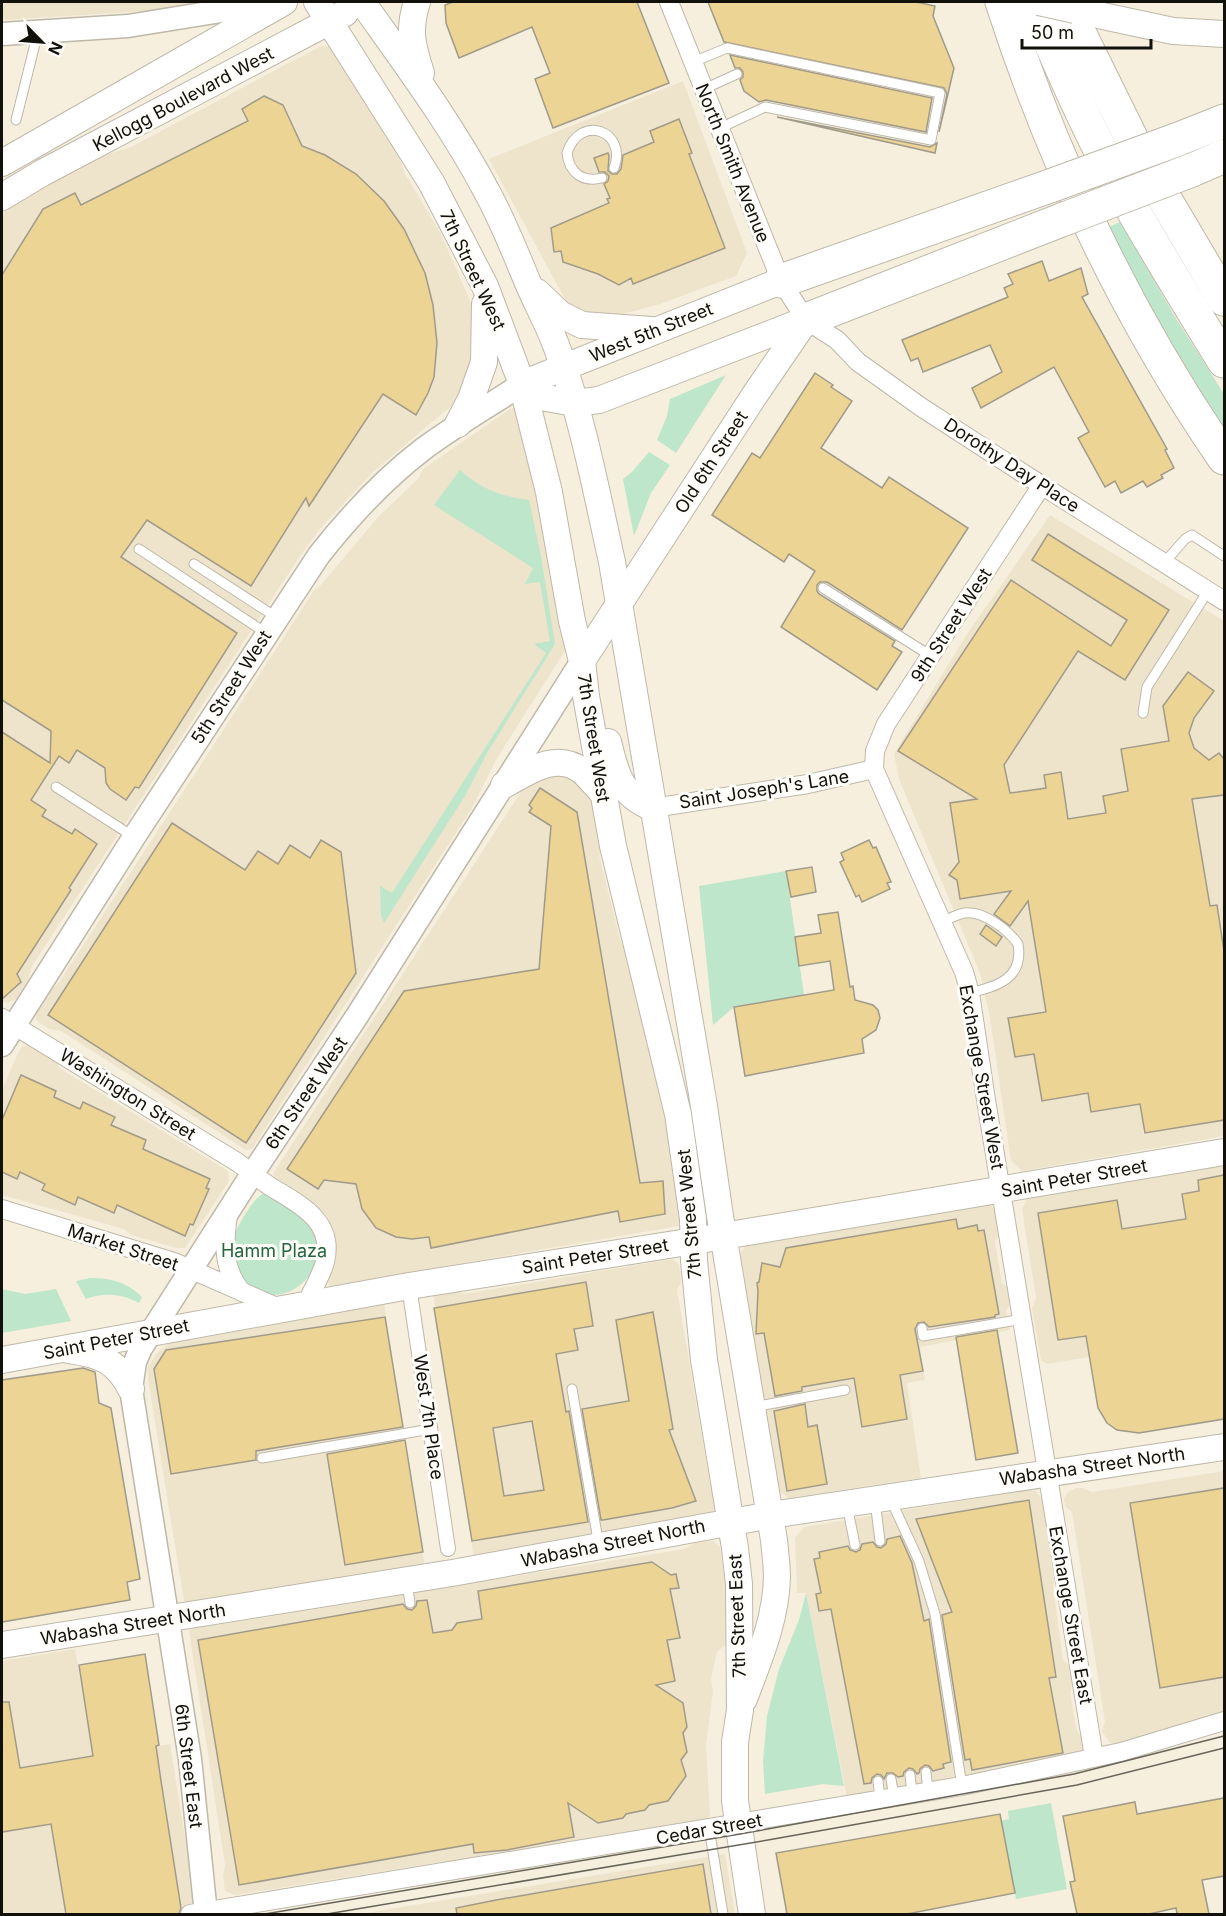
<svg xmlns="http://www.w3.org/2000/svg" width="1226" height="1916" font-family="Inter,sans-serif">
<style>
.built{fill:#eee4cc}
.green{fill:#bee6ca}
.building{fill:#ecd494;stroke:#a09a8a;stroke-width:1.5;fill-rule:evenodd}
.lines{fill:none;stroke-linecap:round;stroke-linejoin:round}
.service-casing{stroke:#beb8a8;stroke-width:11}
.pedestrian-casing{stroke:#beb8a8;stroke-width:16}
.minor-casing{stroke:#beb8a8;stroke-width:20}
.tertiary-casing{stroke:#beb8a8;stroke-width:25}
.secondary-casing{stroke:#beb8a8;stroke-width:28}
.motorway-casing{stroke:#beb8a8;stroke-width:35}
.service{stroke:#fff;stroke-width:9}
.pedestrian{stroke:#fff;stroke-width:14}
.minor{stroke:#fff;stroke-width:18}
.tertiary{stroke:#fff;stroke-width:22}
.secondary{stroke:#fff;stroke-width:26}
.motorway{stroke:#fff;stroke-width:33}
.tram{stroke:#68645a;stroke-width:1.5}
.secondary-bridge-casing{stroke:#beb8a8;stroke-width:28;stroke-linecap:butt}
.motorway-bridge-casing{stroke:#beb8a8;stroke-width:35;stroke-linecap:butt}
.secondary-bridge{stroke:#fff;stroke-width:26}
.motorway-bridge{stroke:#fff;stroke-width:33}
.labels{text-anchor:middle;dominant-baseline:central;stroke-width:6;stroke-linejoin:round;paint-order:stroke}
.street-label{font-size:18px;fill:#12100a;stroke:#fefdf9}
.park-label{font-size:18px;fill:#22653e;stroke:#fefdf9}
</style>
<rect width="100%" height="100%" fill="#f6efde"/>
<g class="built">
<path d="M2 2H241L179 9 2 20Z"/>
<path d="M321 46 332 47 388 125 405 174 441 234 474 310 480 344 462 397 373 472 319 530 296 562 32 966 28 980 15 1000 6 1003 2 1001V213L21 199 89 160 131 147Z"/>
<path d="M683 81 747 253 736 276 660 304 601 320 582 315 566 301 489 159Z"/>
<path d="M516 408 520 415 568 646 497 758 472 808 252 1149 246 1150 61 1031 49 1029 36 1020 35 1015 41 1000 60 981 315 589 320 586 379 516 418 479 423 469 510 409Z"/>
<path d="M1050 515 1224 621V1136L1022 1171 1011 1161 990 1018 980 973 899 779 894 754 965 637Z"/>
<path d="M563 772 593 795 604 846 599 855 621 943 630 950 670 1118 683 1215 679 1226 329 1286 328 1280 336 1260V1245L335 1236 328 1218 315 1204 274 1177V1172L526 784Z"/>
<path d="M30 1045 58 1062 59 1068 228 1171 229 1181 185 1248H177L131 1235 124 1229 2 1195V1090L18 1053 23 1046Z"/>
<path d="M1224 1162V1335L1047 1364 1041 1360 1032 1308 1036 1298 1022 1209 1030 1194Z"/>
<path d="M976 1203 990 1205 997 1212 1000 1233 995 1242 1002 1283 1010 1289 1011 1302 1006 1311 1010 1330 920 1347 925 1380 907 1383 921 1478 789 1498 778 1491 739 1256 745 1246 971 1208Z"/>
<path d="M673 1259 679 1265 681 1282 677 1290 710 1484 715 1488 719 1515 474 1559 433 1293 455 1290 464 1294Z"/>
<path d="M384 1302 425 1568 193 1606 184 1601 148 1379V1367L157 1353 169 1343 269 1326 274 1321Z"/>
<path d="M1224 1471V1713L1117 1743H1110L1102 1731 1105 1722 1072 1512 1065 1506 1064 1499 1067 1493 1076 1488H1082L1092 1492Z"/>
<path d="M1026 1490 1036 1491 1044 1502 1056 1576 1053 1586 1063 1660 1071 1667 1073 1683 1070 1693 1077 1731 1083 1738V1749L1076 1757 847 1797 806 1593H797L795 1538 804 1527Z"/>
<path d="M713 1541 720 1547 729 1604 727 1644 717 1652 711 1679 713 1691 706 1745 710 1815 705 1821 461 1866 440 1862 235 1895 225 1891 223 1876 225 1865 189 1631 195 1625 202 1624 211 1626 392 1597 400 1590 479 1577 493 1580 684 1549 695 1543Z"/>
<path d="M75 1649 94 1756 170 1744 195 1899 188 1908 142 1914H2V1661Z"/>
<path d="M725 1854 735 1914H360Z"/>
</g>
<g class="green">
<path d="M1120 222 1175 317 1224 394V441L1104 229Z"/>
<path d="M726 375 676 453 657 440 667 416 670 399Z"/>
<path d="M649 452 670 465 651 493 634 536 623 479 632 472Z"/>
<path d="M460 470C479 488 503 497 529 500L541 556 555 644 487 753 465 796 384 923 381 915 380 886 392 893 546 653 534 644 550 641 540 582 525 584 533 568 434 505Z"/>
<path d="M786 871 804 995 734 1007 713 1025 699 886Z"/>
<path d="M266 1192C280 1201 297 1209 307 1221 345 1264 278 1324 243 1279 237 1271 234 1268 234 1258 234 1250 231 1239 236 1231 242 1220 253 1197 266 1192Z"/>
<path d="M90 1278C111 1278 127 1282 142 1297L139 1303C122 1294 105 1292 86 1299L76 1281Z"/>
<path d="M2 1289 25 1294 56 1289 71 1321 2 1333Z"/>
<path d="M806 1593 844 1786 823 1784 765 1794 763 1761 767 1716 779 1669 799 1620Z"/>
<path d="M1051 1803 1067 1889 1016 1899 1001 1821 1009 1819 1008 1811Z"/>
</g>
<g class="building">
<path d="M453 2H637L669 83 553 128 535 79 550 73 532 27 459 58 446 23 445 5Z"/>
<path d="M708 2H916L935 6 933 16 954 68 939 132 947 94 944 88 724 42Z"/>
<path d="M730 55 932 98 926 132 766 100 759 102 744 91 740 80 743 77V72L740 68H735Z"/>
<path d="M264 96 283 105 302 146 325 155 356 174 384 201 404 229 425 273 433 305 437 343 434 377 428 393 416 415 383 394 309 506 306 498 251 586 147 520 121 557 237 633 139 788 135 787 126 800 110 789 106 783 105 768 77 750 69 763 59 756 31 800 46 810 42 816 72 834 75 829 97 844 69 888 71 890 17 974 21 982 2 999V732L50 763 51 731 2 700V275L43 209 75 193 81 205 248 121 242 109Z"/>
<path d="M777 117 930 147 937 143 935 153Z"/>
<path d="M679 119 692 153 689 154 725 248 633 284 631 278 619 285 598 274 563 262 561 251 554 252 551 228 609 203 607 199 610 198 604 184 608 181 609 176 605 172H599L594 158 608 153 609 156 608 171 612 174H617L621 169 623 155 654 142 650 131Z"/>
<path d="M1042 261 1049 281 1081 268 1088 294 1082 297 1167 449 1165 450 1174 468 1161 475 1163 478 1147 487 1143 481 1121 493 1115 481 1105 487 1078 438 1089 432 1054 367 981 408 972 388 1002 372 990 345 923 372 918 358 911 361 902 340 1008 297 1004 288 1013 284 1008 274Z"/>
<path d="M815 373 833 385 831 387 852 401 821 448 882 488 889 477 968 528 902 630 827 582H820L817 585V591L819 594 895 641 892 646 902 652 877 690 781 627 815 571 789 554 784 562 712 515 752 453 760 458Z"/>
<path d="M1048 534 1169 610 1125 680 1078 651 1004 765 1010 793 1046 788 1044 775 1061 772 1068 819 1106 813 1103 796 1128 791 1121 749 1169 741 1163 706 1188 672 1214 691 1194 718 1189 733 1194 748 1209 760 1219 753 1224 759V795L1192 799 1210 906 1217 905 1224 951V1120L1145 1133 1140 1104 1091 1112 1088 1093 1042 1101 1034 1054 1015 1057 1008 1018 1046 1012 1028 901 1010 926 994 914 1011 891 960 899 957 880 949 875 959 862 950 803 977 799 898 751 1011 580 1111 646 1127 620 1032 560Z"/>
<path d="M540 788 577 812 640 1183 663 1181 665 1214 620 1222 618 1211 431 1248 429 1237 412 1239 396 1237 376 1228 362 1209 356 1184 324 1180 318 1189 287 1169 404 991 539 969 551 826 529 812 532 808 529 805Z"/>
<path d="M172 823 245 870 258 851 278 864 290 845 310 858 321 840 341 852 356 973 246 1143 48 1015Z"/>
<path d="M869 840 873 848 876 847 891 882 887 883 890 889 862 902 859 895 856 897 840 862 844 860 841 853Z"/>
<path d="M812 867 816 892 791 897 786 871Z"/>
<path d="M838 912 850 987 853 986 855 1000 873 1005 878 1010 880 1018 876 1030 862 1039 864 1053 745 1076 734 1007 834 990 830 961 799 966 795 937 821 933 818 915Z"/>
<path d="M986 925 1002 937 996 946 980 934Z"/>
<path d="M21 1075 56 1091 54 1097 80 1109 83 1102 115 1117 111 1125 146 1140 143 1149 210 1179 206 1188 209 1189 193 1225 190 1224 185 1236 117 1205 114 1213 78 1197 75 1205 42 1190 45 1184 20 1172 17 1179 2 1172V1120Z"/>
<path d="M1224 1175V1419L1139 1433 1117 1430 1107 1423 1098 1408 1086 1336 1058 1340 1038 1213 1117 1200 1122 1229 1186 1219 1182 1194 1199 1191 1198 1180Z"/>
<path d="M956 1219 958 1229 977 1225 978 1231 984 1230 999 1314 995 1315V1317L929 1327 924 1322 918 1323 915 1329 923 1371 900 1375 907 1419 862 1427 854 1378 802 1387V1391L775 1396 764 1333 756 1334 758 1291 757 1283 759 1282 762 1263 780 1267 786 1248Z"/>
<path d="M586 1282 593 1326 574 1329 578 1350 556 1354 566 1412 569 1411 588 1522 472 1541 434 1308ZM532 1421 544 1490 504 1496 493 1428Z"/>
<path d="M653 1312 673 1429 669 1430 696 1501 672 1508 603 1520H601L582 1409 629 1401 616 1320Z"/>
<path d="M385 1317 403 1427 256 1451V1460L171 1474 154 1369 166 1350Z"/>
<path d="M997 1330 1018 1453 976 1460 956 1337Z"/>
<path d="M83 1368 95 1372 99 1403 111 1408 140 1579 127 1582 130 1600 2 1622V1380Z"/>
<path d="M805 1404 808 1427 817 1425 827 1484 787 1491 774 1411Z"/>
<path d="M405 1440 423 1552 345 1565 327 1454Z"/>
<path d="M1224 1488V1677L1160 1688 1130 1503Z"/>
<path d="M1029 1500 1056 1677 1049 1678 1063 1753 972 1770 970 1759 965 1760 942 1615 952 1612 916 1519Z"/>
<path d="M900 1536 912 1563 924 1621 929 1619 951 1762 943 1764 944 1768 933 1771 929 1766 925 1765 920 1769 919 1773 917 1774 913 1769 909 1768 904 1772 903 1776 898 1777 893 1773H887L884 1779 881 1775 877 1774 872 1778 871 1783 864 1784 831 1609 819 1611 816 1594 821 1593 814 1559 820 1558 819 1552 848 1546 850 1550 856 1552 860 1550 862 1544 873 1542 877 1547 881 1548 886 1544 887 1539Z"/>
<path d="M652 1562 671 1575 676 1574 679 1588 670 1589 680 1638 667 1640 675 1681 656 1685 683 1703 687 1727 683 1733 687 1752 681 1760 686 1776 668 1801 649 1805 645 1810 626 1814 623 1818 598 1823 568 1803 574 1837 507 1850 474 1853 473 1844 239 1885 198 1640 403 1604 407 1609 412 1610 416 1606 417 1601 427 1600 433 1633 452 1630 457 1623 482 1619 478 1591Z"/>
<path d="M145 1654 159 1745 156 1746 161 1781 181 1908 179 1914H66L51 1824 2 1832V1702H9L20 1768 93 1756 79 1665Z"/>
<path d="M1224 1798V1876L1202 1880 1209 1914H1177L1176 1908 1149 1914H1077L1070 1882 1075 1881 1063 1816 1135 1802 1137 1814Z"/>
<path d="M1000 1814 1015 1893 907 1914H787L776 1853Z"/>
<path d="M703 1864 711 1914H457L456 1908 496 1900Z"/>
</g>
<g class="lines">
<g class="service-casing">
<g id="service">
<path d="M693 62 727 48 940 93 931 140 765 107 720 128"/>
<path d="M704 89 737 74"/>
<path d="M16 120 38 32"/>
<path d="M602 178C582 183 569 172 567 153 580 113 628 131 614 168"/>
<path d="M139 549 266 633"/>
<path d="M1164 563 1185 539 1192 535 1224 556"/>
<path d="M194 564 276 617"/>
<path d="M823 588 931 656"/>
<path d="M1143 713 1147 687 1208 591"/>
<path d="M56 787 134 837"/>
<path d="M942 922C949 919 957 914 965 913 984 911 1008 930 1018 944 1024 979 997 986 970 993"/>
<path d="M922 1328 923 1336 1023 1319"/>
<path d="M572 1389 599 1546"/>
<path d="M753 1407 845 1390"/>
<path d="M262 1458 431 1429"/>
<path d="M890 1498 919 1561 935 1614 962 1786"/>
<path d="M875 1501 880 1541"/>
<path d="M847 1505 855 1545"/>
<path d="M407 1583 410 1603"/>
<path d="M926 1772 928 1791"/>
<path d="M910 1775 912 1794"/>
<path d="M891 1779 894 1797"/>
<path d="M878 1781 880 1799"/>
<path d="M709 1828 723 1914"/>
</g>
</g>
<g class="pedestrian-casing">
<path id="pedestrian" d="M409 1286 448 1549"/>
</g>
<g class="minor-casing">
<g id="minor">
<path d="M669 2 781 281 806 320 837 340 858 362 921 407 1024 474 1224 601"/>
<path d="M1042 485 886 724 875 751 874 769 964 972 970 993 986 1100 1094 1757"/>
<path d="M653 808 808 784 874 769"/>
<path d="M2 1018 237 1162C248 1170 259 1179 271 1187 299 1204 335 1221 325 1262 321 1276 312 1291 306 1304"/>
<path d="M2 1209 174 1262 279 1308"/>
<path d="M228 1215C224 1243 222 1269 242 1292"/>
<path d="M190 1914 962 1786 1121 1752 1224 1721"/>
</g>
</g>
<g class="tertiary-casing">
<g id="tertiary">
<path d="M2 34 128 26 276 2"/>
<path d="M2 1045 134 837 319 555C349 517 383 480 422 450 454 426 489 406 522 384"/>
<path d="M206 1914 190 1759 131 1389 135 1362 141 1348 245 1185 357 1016 582 661"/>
</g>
</g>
<g class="secondary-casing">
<g id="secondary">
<path d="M317 2 431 182 485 286 522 384 549 492 572 621 582 661 586 696 613 846 678 1114 693 1219 694 1261 704 1360 735 1548 739 1584 740 1710 735 1742V1801L752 1914"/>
<path d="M362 2C406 64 451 124 487 192 503 221 515 252 528 283 537 304 548 324 556 345 582 415 596 490 612 562L704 1106 720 1216 774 1540C775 1552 777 1565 777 1577 776 1620 759 1659 744 1699"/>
<path d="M417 2C408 30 412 45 421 73"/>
<path d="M1075 10 1173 31 1224 34"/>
<path d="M2 163 284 2"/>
<path d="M2 197 42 173 345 13"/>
<path d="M537 292 560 314 582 325 651 330"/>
<path d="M522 384 541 397 574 403 599 400 806 320"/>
<path d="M522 384 781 281"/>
<path d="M458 424 471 399 484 362 485 304"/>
<path d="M582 661 754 396 806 320"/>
<path d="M608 742C616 774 620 795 653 808"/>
<path d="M504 785C528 772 556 751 582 771 589 777 595 785 602 792"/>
<path d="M69 1350C100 1354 117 1361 131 1389"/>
<path d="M2 1360 409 1286 694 1241 1224 1152"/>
<path d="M2 1645 452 1573 771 1515 1224 1447"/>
</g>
</g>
<g class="motorway-casing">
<g id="motorway">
<path d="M1002 2C1054 163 1128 318 1224 458"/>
<path d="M1033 2C1059 62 1085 123 1116 180 1150 242 1187 301 1224 361"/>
<path d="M1064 2 1143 162 1224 299"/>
<path d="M1176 140 1224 121"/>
<path d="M1192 170 1224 156"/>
<path d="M781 281 1050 186"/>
<path d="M806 320 1064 219"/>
</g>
</g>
<use href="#service" class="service"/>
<use href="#pedestrian" class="pedestrian"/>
<use href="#minor" class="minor"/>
<use href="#tertiary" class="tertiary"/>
<use href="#secondary" class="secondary"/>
<use href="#motorway" class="motorway"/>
<g class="tram">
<path d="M265 1914 740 1834 1074 1774 1224 1736"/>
<path d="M327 1914 768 1840 1077 1785 1224 1748"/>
</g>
<g class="secondary-bridge-casing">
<path id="secondary-bridge" d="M1039 2 1075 10"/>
</g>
<g class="motorway-bridge-casing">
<g id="motorway-bridge">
<path d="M1050 186 1176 140"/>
<path d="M1064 219 1192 170"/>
</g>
</g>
<use href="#secondary-bridge" class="secondary-bridge"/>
<use href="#motorway-bridge" class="motorway-bridge"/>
</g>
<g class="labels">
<g class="street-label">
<text transform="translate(183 99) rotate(-28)">Kellogg Boulevard West</text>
<text transform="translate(733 163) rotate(68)">North Smith Avenue</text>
<text transform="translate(473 270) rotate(65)">7th Street West</text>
<text transform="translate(651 332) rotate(-22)">West 5th Street</text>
<text transform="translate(711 462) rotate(-57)">Old 6th Street</text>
<text transform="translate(1012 465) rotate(33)">Dorothy Day Place</text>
<text transform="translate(951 625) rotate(-57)">9th Street West</text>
<text transform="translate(231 687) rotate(-57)">5th Street West</text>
<text transform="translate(594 738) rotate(81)">7th Street West</text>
<text transform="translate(764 789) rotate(-9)">Saint Joseph's Lane</text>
<text transform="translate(982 1077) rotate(80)">Exchange Street West</text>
<text transform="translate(306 1093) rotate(-56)">6th Street West</text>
<text transform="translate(128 1094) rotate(32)">Washington Street</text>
<text transform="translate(1074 1178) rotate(-10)">Saint Peter Street</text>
<text transform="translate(689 1214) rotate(-95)">7th Street West</text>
<text transform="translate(123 1247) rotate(18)">Market Street</text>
<text transform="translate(595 1256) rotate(-9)">Saint Peter Street</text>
<text transform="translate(116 1339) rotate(-11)">Saint Peter Street</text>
<text transform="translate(429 1417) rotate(82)">West 7th Place</text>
<text transform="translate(1092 1466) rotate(-8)">Wabasha Street North</text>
<text transform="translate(613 1543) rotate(-11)">Wabasha Street North</text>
<text transform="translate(1071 1615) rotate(80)">Exchange Street East</text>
<text transform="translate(737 1616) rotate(-92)">7th Street East</text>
<text transform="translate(133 1624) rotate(-9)">Wabasha Street North</text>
<text transform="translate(189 1766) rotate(83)">6th Street East</text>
<text transform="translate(709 1829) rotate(-10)">Cedar Street</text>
</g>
<g class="park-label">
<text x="274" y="1250">Hamm Plaza</text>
</g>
</g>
<rect width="1226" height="1916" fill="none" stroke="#12100a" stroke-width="6"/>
<g transform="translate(42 42) rotate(115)" stroke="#fefdf9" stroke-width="4.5" paint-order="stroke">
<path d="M0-4.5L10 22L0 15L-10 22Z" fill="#12100a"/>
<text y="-9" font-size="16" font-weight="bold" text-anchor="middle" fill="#12100a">N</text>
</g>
<path d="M1022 39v9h129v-9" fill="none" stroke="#12100a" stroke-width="3"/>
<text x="1031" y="39" font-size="18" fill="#12100a" stroke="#fefdf9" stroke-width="4.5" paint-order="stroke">50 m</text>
</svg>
